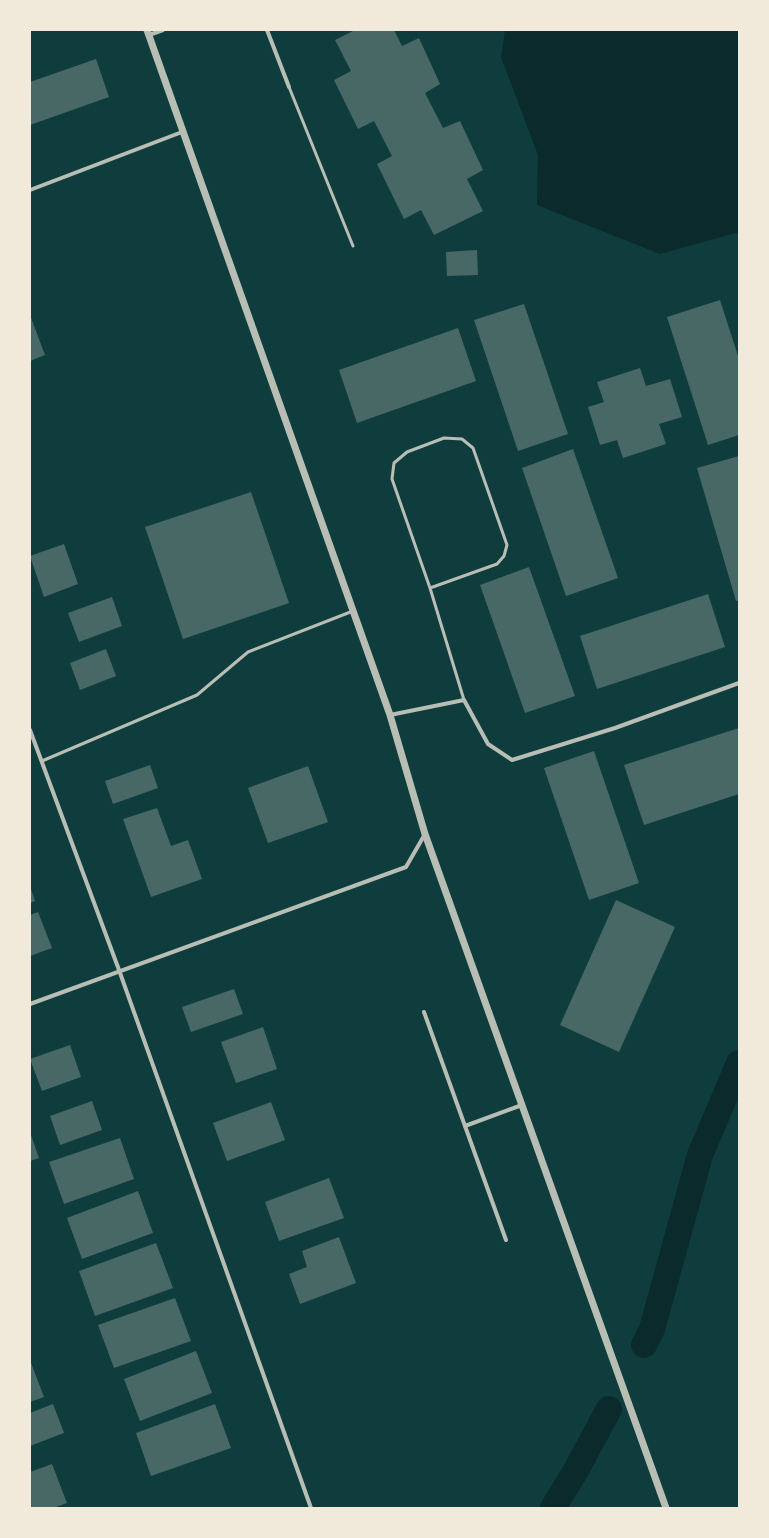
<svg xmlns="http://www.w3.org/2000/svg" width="769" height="1538" font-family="'Noto Serif',serif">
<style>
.water{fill:#0a2a2b}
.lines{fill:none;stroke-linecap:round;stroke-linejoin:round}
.canal{stroke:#0a2a2b;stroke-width:26}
.building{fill:#486865}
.service{stroke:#b8beb3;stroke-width:3}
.minor{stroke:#b8beb3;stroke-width:4}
.tertiary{stroke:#b8beb3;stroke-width:7}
</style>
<rect width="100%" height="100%" fill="#0f3d3e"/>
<path class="water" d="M505 30H739V232L660 254 537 205 538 155 501 57Z"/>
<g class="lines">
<g class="canal">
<path d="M644 1345 652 1329 700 1155 739 1063"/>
<path d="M553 1508 575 1472 609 1409"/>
</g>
</g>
<g class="building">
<path d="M355 30H394L402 46 419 38 440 84 425 93 443 128 460 121 483 170 467 179 483 211 434 235 421 210 404 219 377 164 392 156 374 121 358 129 334 80 351 71 335 40Z"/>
<path d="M96 59 109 97 30 125V82Z"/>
<path d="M477 250 478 275 447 276 446 252Z"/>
<path d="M720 300 739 359V435L708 445 667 317Z"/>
<path d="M524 304 568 434 518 451 474 320Z"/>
<path d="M30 315 45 355 30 361Z"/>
<path d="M458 328 476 381 357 423 339 370Z"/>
<path d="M640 368 646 386 670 379 682 417 659 424 666 444 623 458 617 440 600 445 588 407 604 402 597 382Z"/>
<path d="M573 449 618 578 566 596 522 468Z"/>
<path d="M739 456V600L736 601 697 468Z"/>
<path d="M251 492 289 603 183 639 145 527Z"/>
<path d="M64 544 78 584 44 597 30 556Z"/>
<path d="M529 567 575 696 525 713 480 585Z"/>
<path d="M708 594 725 647 597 689 580 636Z"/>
<path d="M112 597 122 626 79 642 68 613Z"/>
<path d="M106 649 116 676 80 690 70 663Z"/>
<path d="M739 728V794L644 825 624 765Z"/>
<path d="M594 751 639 883 589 900 544 768Z"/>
<path d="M150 765 158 788 113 804 105 781Z"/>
<path d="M308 766 328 822 268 843 248 788Z"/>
<path d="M157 808 171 846 188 840 202 879 151 897 123 819Z"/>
<path d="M30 886 35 901 30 903Z"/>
<path d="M616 900 675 927 619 1052 560 1025Z"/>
<path d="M38 912 52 948 30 956V915Z"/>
<path d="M234 989 243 1014 191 1032 182 1007Z"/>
<path d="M263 1027 277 1069 236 1083 221 1042Z"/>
<path d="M70 1045 81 1077 42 1091 30 1059Z"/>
<path d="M92 1101 102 1130 60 1145 50 1116Z"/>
<path d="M271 1102 285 1140 227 1161 213 1123Z"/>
<path d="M30 1132 39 1158 30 1161Z"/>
<path d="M120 1138 134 1179 64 1204 49 1162Z"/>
<path d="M329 1178 344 1218 279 1241 265 1202Z"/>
<path d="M138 1191 153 1233 82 1259 67 1218Z"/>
<path d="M339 1237 356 1283 300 1304 289 1274 307 1267 302 1251Z"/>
<path d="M156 1243 173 1288 95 1316 79 1271Z"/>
<path d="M175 1298 191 1341 114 1368 98 1325Z"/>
<path d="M196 1351 212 1393 140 1421 124 1379Z"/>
<path d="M30 1360 44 1397 30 1402Z"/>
<path d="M53 1404 64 1433 30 1446V1413Z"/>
<path d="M215 1404 231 1448 151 1476 136 1433Z"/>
<path d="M52 1464 67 1503 53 1508H30V1472Z"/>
</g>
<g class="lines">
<g class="service">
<path d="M289 87 353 246"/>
<path d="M430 588 497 564 504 556 507 545 473 448 462 439 444 438 407 452 394 463 392 479 430 588 464 700"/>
<path d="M42 761 197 695 248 652 353 611"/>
</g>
<g class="minor">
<path d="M267 30 289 87"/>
<path d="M149 35 163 30"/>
<path d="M30 190 182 132"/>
<path d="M390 715 464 700 488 744 512 760 615 728 739 683"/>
<path d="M30 730 119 970 311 1508"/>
<path d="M30 1004 406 867 425 834"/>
<path d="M424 1012 506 1240"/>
<path d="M465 1126 522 1105"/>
</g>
<path class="tertiary" d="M147 30 390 715 425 834 666 1508"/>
</g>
<rect width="769" height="1538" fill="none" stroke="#f1e9da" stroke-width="62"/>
</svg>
